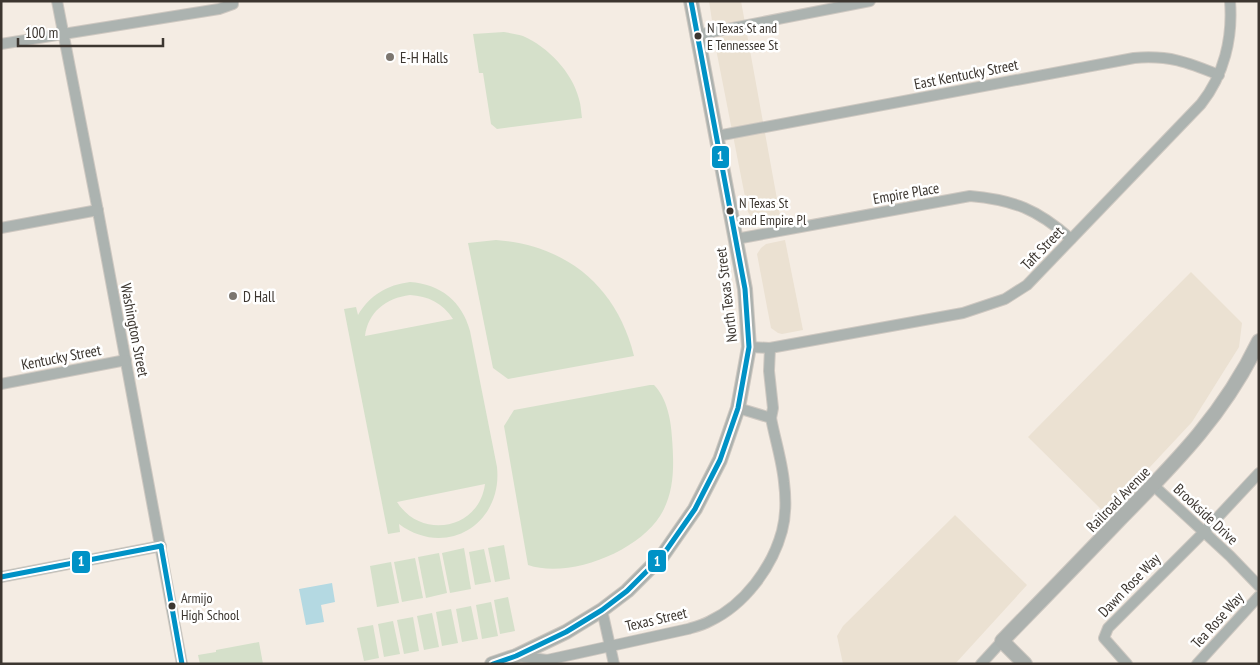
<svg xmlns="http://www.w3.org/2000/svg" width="1260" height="665" font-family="'PT Sans Narrow',sans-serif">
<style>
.commercial{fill:#ebe1d2}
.green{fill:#d5e0ca;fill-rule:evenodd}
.water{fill:#b4d9e2}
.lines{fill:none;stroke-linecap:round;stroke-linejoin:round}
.street-casing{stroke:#cec8c1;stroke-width:12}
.secondary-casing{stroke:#cec8c1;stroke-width:16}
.street{stroke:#acb3b0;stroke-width:10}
.secondary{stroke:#acb1ae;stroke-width:14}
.bus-1-casing{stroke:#fff;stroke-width:9}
.bus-1{stroke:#0092c6;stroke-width:5}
.bus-dot{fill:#3c3630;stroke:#fff;stroke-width:2}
.poi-dot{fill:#7c766f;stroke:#fff;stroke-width:2}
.labels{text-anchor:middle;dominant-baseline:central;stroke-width:5;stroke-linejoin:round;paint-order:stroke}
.bus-label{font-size:14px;fill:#3c3630;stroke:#fff;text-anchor:start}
.poi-label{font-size:15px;fill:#3c3630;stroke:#fff;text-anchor:start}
.street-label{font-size:15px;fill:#3c3630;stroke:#fff}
.line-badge{stroke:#fff;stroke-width:2}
.badge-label{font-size:14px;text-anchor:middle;font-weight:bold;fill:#fff}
</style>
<rect width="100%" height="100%" fill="#f4ece3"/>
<g class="commercial">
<path d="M709 1H741L781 221 760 224 755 222 748 212 717 54Z"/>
<path d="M785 240 803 330 782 334 778 333 771 328 757 254 761 248 766 244Z"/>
<path d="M1191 272 1242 323 1239 347 1192 422 1106 514 1028 437Z"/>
<path d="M955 515 1027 585 955 664H843L837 636 843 626Z"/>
</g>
<g class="green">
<path d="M504 32C510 33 517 34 523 36 548 47 572 72 579 99 581 105 581 112 582 118L497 129 491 124 483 73H479L473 34Z"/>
<path d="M496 240C567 245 617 287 634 356L508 379 493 368 468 243Z"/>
<path d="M410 282C440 284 462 301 470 331L497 467C503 524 446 559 399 524L400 532 388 534 344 309 356 307 358 315C370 295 387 285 410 282ZM410 295C428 296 443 303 453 319L365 336C368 312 386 298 410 295ZM485 484C479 530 421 540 397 502Z"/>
<path d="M650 385H654C667 398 671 420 672 438 674 464 675 493 660 516 637 552 569 579 528 565L504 426 514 410Z"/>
<path d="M504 545 510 579 495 582 488 548Z"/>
<path d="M464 548 471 589 450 593 442 553Z"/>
<path d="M484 549 491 582 475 585 469 552Z"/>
<path d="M439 553 447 593 426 598 418 557Z"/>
<path d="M415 558 423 598 402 602 394 562Z"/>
<path d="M391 562 399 603 377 607 370 566Z"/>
<path d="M508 597 515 631 500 634 494 600Z"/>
<path d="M491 602 498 636 482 639 476 605Z"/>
<path d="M471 606 478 639 462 642 456 609Z"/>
<path d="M451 609 458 643 442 646 436 612Z"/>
<path d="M432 613 439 647 424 650 417 616Z"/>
<path d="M413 617 419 651 404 654 397 620Z"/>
<path d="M393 621 400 654 384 657 378 624Z"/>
<path d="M373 625 379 658 364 661 357 628Z"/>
<path d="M259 642 263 664H200L198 655 216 652V650Z"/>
</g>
<path class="water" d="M332 583 335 602 321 605 324 622 306 625 299 589Z"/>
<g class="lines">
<g class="street-casing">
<g id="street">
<path d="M57 1 97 206 182 664"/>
<path d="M697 35 870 1"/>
<path d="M1 44 219 9 233 4V1"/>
<path d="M717 136 1134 58C1169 55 1187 62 1219 75"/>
<path d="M1 228 98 210"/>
<path d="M736 239 970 196C1014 200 1037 209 1071 239"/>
<path d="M749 347 770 348 963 313 1005 299 1027 285 1201 104C1224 75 1233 38 1230 1"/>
<path d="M770 348 769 371 773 408 771 418"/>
<path d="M1 384 126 360"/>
<path d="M1153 485 1230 556 1259 586"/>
<path d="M1 577 161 546"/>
<path d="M602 610 614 664"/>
<path d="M516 656 547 660 688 629C695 627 703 625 710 621 744 605 772 568 782 531 786 516 786 498 784 482 782 461 775 439 771 418L738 408"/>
<path d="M981 664 1002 641"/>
<path d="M1127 664 1104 638 1108 628 1204 532 1259 473"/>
<path d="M1197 664 1259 596"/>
</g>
</g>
<g class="secondary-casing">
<g id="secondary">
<path d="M492 664 516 656 566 632 602 610 627 591 663 555 695 509 720 460 738 408 749 347 745 289 691 1"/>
<path d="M1025 664 1002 641C1041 601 1081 560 1120 519 1176 462 1224 414 1259 341"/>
</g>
</g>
<use href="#street" class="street"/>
<use href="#secondary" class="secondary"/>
<g class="bus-1-casing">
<g id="bus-1">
<path d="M161 546 182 664"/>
<path d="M1 577 161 546"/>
<path d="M493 664 516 656 566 632 602 610 627 591 663 555 695 509 720 460 738 408 749 347 745 289 691 1"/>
</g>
</g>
<use href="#bus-1" class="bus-1"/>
</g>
<g class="bus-dot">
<circle cx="698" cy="36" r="4.5"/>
<circle cx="730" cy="211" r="4.5"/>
<circle cx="172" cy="606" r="4.5"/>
</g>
<g class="poi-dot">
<circle cx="390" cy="57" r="5"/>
<circle cx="233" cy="296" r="5"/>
</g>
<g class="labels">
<g class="bus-label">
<text x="707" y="28">N Texas St and<tspan x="707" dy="17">E Tennessee St</tspan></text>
<text x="739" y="203">N Texas St<tspan x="739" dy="17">and Empire Pl</tspan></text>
<text x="181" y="598">Armijo<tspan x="181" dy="17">High School</tspan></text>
</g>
<g class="poi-label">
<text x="400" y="57">E-H Halls</text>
<text x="243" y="296">D Hall</text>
</g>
<g class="street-label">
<text transform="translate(966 74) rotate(-11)">East Kentucky Street</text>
<text transform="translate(906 193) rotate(-10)">Empire Place</text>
<text transform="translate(1042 248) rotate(-46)">Taft Street</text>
<text transform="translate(726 295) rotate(-97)">North Texas Street</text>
<text transform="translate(135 330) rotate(79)">Washington Street</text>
<text transform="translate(61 357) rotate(-11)">Kentucky Street</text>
<text transform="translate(1118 499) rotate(-46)">Railroad Avenue</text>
<text transform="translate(1206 514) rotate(43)">Brookside Drive</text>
<text transform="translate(1129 585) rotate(-46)">Dawn Rose Way</text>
<text transform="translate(656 619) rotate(-13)">Texas Street</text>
<text transform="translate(1217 620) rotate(-48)">Tea Rose Way</text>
</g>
</g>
<g class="line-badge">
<rect x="711" y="145" width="19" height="24" rx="5" fill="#0092c6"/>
<rect x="647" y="549" width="20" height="24" rx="5" fill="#0092c6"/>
<rect x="71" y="550" width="20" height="24" rx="5" fill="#0092c6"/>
</g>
<g class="badge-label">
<text x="720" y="161">1</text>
<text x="657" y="566">1</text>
<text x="81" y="566">1</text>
</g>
<rect width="1260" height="665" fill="none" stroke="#3c3630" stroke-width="5"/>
<path d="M18 38v8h145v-8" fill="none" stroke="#3c3630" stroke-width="2.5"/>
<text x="25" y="38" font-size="15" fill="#3c3630" stroke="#ffffff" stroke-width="4" paint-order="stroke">100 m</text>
</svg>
